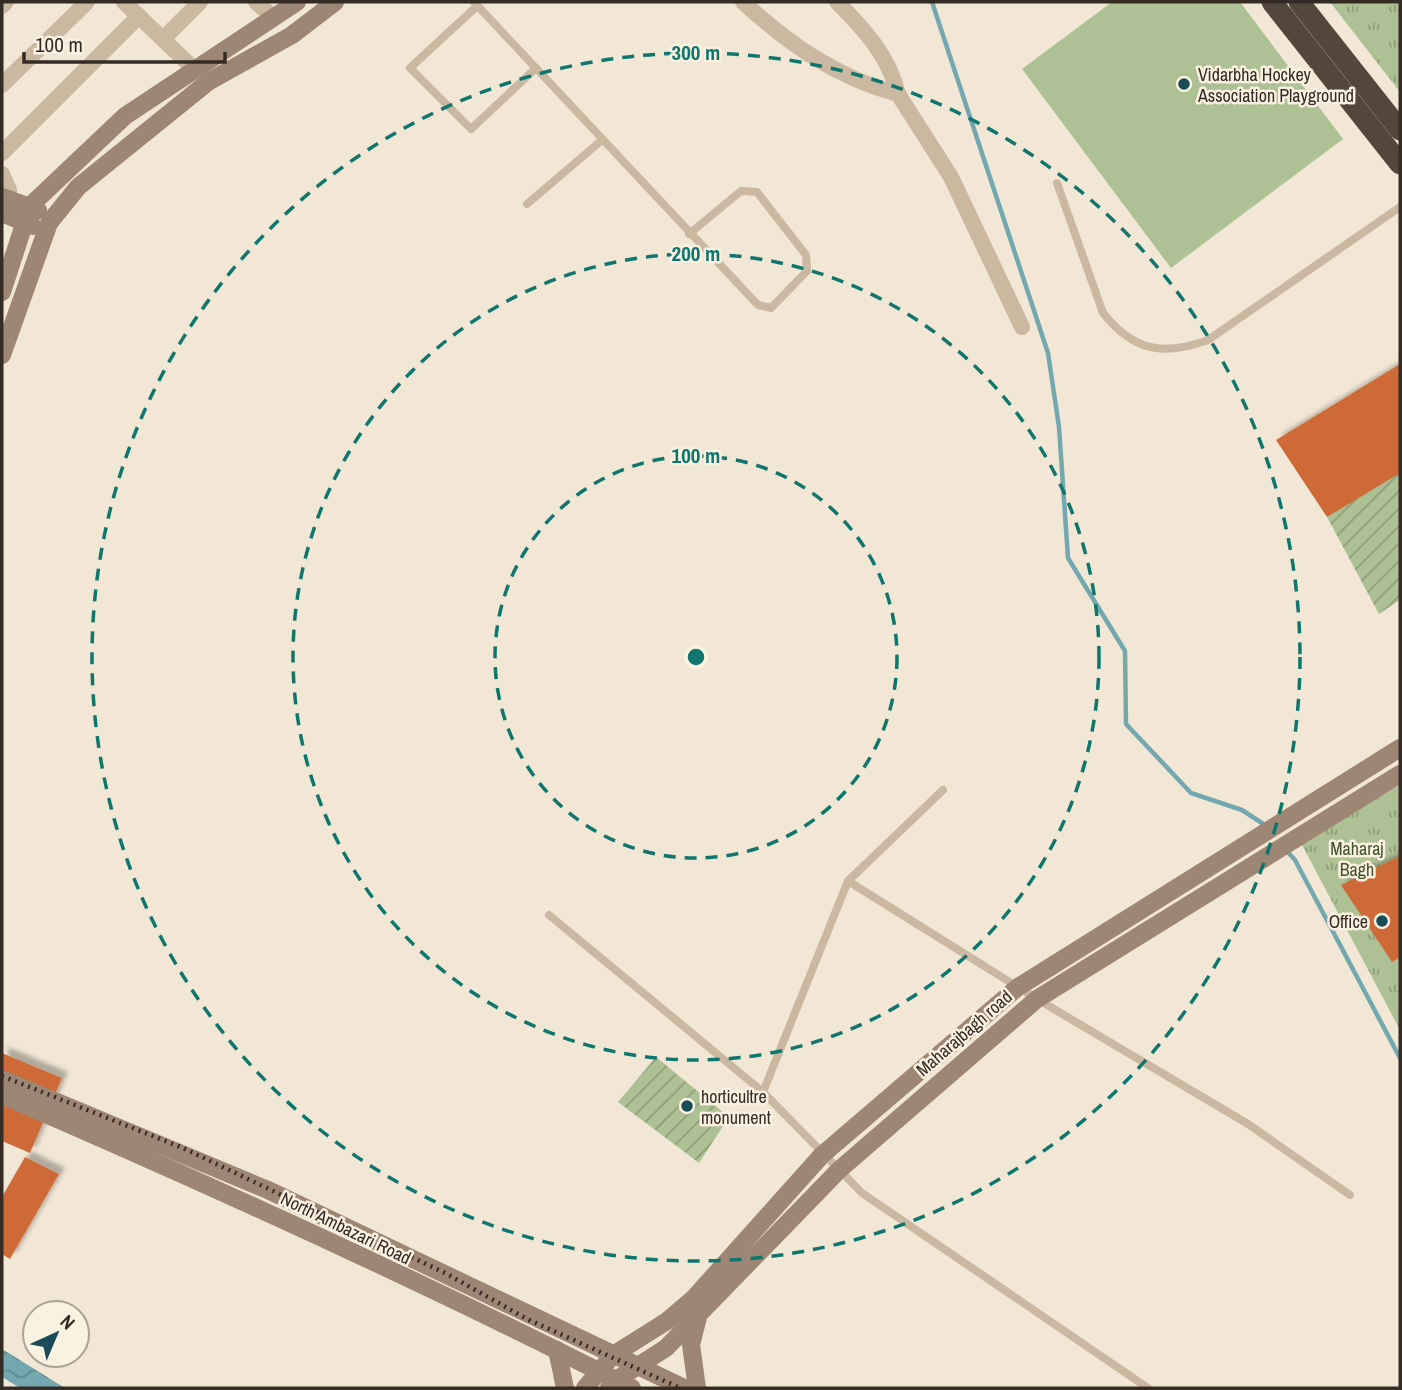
<svg xmlns="http://www.w3.org/2000/svg" width="1402" height="1390" font-family="'Archivo Narrow',sans-serif">
<style>
.grass{fill:#aec195}
.park{fill:url(#park-tufts)}
.garden{fill:url(#garden-furrows)}
.water{fill:url(#water-waves)}
.lines{fill:none;stroke-linecap:round;stroke-linejoin:round}
.stream{stroke:#73a8b0;stroke-width:4.5}
.building{fill:#cd6b38;filter:url(#shadow)}
.path{stroke:#b6a28b;stroke-width:2.5;stroke-dasharray:3.5 3.5;stroke-linecap:butt}
.lane{stroke:#cab8a1;stroke-width:8}
.street{stroke:#cab8a1;stroke-width:16}
.secondary{stroke:#9d8673;stroke-width:18}
.highway{stroke:#55463b;stroke-width:21}
.rail{stroke:#342b24;stroke-width:4.5;stroke-dasharray:2 5;stroke-linecap:butt}
.ring{fill:none;stroke:#0f766e;stroke-width:3.5;stroke-dasharray:12 9}
.poi-dot{fill:#184d57;stroke:#faf1e1;stroke-width:2.5}
.labels{text-anchor:middle;dominant-baseline:central;stroke-width:5;stroke-linejoin:round;paint-order:stroke}
.poi-label{font-size:18px;fill:#342b24;stroke:#faf1e1;text-anchor:start}
.park-label{font-size:18px;fill:#3f5327;stroke:#faf1e1}
.street-label{font-size:18px;fill:#342b24;stroke:#faf1e1}
.centre{fill:#0f766e;stroke:#faf1e1;stroke-width:3.5}
.ring-label{font-size:21px;text-anchor:middle;font-weight:bold;fill:#0f766e;stroke:#faf1e1;stroke-width:5;stroke-linejoin:round;paint-order:stroke}
</style>
<defs>
<pattern id="park-tufts" width="24" height="20" patternUnits="userSpaceOnUse" patternTransform="scale(1.75)"><rect width="24" height="20" fill="#aec195"/><path d="M3 7l-1-3M5 7V3M7 7l1-3M15 17l-1-3M17 17v-4M19 17l1-3" fill="none" stroke="#8e9d79"/></pattern>
<pattern id="garden-furrows" width="10" height="10" patternUnits="userSpaceOnUse" patternTransform="scale(1.75)"><rect width="10" height="10" fill="#aec195"/><path d="M-1 1l2-2M0 10L10 0M9 11l2-2" fill="none" stroke="#8e9d79"/></pattern>
<pattern id="water-waves" width="16" height="10" patternUnits="userSpaceOnUse" patternTransform="scale(1.75)"><rect width="16" height="10" fill="#73a8b0"/><path d="M0 5q4-4 8 0t8 0" fill="none" stroke="#5f898f"/></pattern>
<filter id="shadow"><feDropShadow dx="6" dy="-6" stdDeviation="2" flood-color="#0004"/></filter>
</defs>
<rect width="100%" height="100%" fill="#f2e7d5"/>
<path class="grass" d="M1112 2H1240L1343 139 1171 268 1022 69Z"/>
<g class="park">
<path d="M1330 2H1400V92Z"/>
<path d="M1400 785V1030L1301 843Z"/>
</g>
<g class="garden">
<path d="M1400 462V600L1379 614 1327 517Z"/>
<path d="M656 1057 729 1117 699 1163 618 1102Z"/>
</g>
<path class="water" d="M2 1349 65 1388H20L2 1377Z"/>
<g class="lines">
<g class="stream">
<path d="M932 2 1048 353 1059 427 1068 558 1125 651 1126 724 1191 793 1242 810 1268 827"/>
<path d="M1285 849 1295 860 1400 1058"/>
</g>
</g>
<g class="building">
<path d="M1400 364V473L1327 517 1276 440Z"/>
<path d="M1400 856V957L1392 962 1341 885Z"/>
<path d="M2 1053 62 1078 30 1153 2 1141Z"/>
<path d="M25 1157 59 1174 10 1259 2 1254V1197Z"/>
</g>
<g class="lines">
<path class="path" d="M1399 804 1400 806"/>
<g class="lane">
<path d="M474 2 758 305 771 308 807 271 806 255 757 192 741 191 689 234"/>
<path d="M477 6 410 68 471 129 536 68"/>
<path d="M1057 183 1103 313C1134 352 1164 356 1208 340L1400 207"/>
<path d="M527 204 602 140"/>
<path d="M848 881 943 790"/>
<path d="M549 915 763 1092 862 1193 1148 1388"/>
<path d="M763 1092 848 881 1037 999 1248 1124 1350 1195"/>
</g>
<g class="street">
<path d="M124 2 195 70"/>
<path d="M256 2 274 18"/>
<path d="M743 2C789 44 837 78 898 94L951 177 1022 327"/>
<path d="M837 2C864 29 889 56 898 94"/>
<path d="M2 6 6 2"/>
<path d="M163 39 200 2"/>
<path d="M2 85 87 2"/>
<path d="M2 153 139 16"/>
<path d="M2 174 9 190 5 211"/>
</g>
<g class="secondary">
<path d="M2 197 38 210"/>
<path d="M2 213 33 226"/>
<path d="M2 292 30 206 125 116 297 2"/>
<path d="M2 355 49 223 78 187 208 82 292 35 335 2"/>
<path d="M2 1079 268 1190 684 1388"/>
<path d="M2 1095C215 1187 426 1283 632 1388"/>
<path d="M557 1350 565 1388"/>
<path d="M585 1388 613 1355 667 1321 694 1298 822 1155 1018 987 1400 748"/>
<path d="M609 1388 616 1380 666 1348 839 1170 1037 999 1400 774"/>
<path d="M697 1388 691 1345 698 1317"/>
</g>
<g class="highway">
<path d="M1272 2 1400 164"/>
<path d="M1299 2 1400 130"/>
</g>
<path class="rail" d="M2 1076 183 1148 447 1274 527 1319 680 1388"/>
</g>
<g class="ring">
<circle cx="696" cy="657" r="201"/>
<circle cx="696" cy="657" r="403"/>
<circle cx="696" cy="657" r="604"/>
</g>
<g class="poi-dot">
<circle cx="1184" cy="84" r="7"/>
<circle cx="1382" cy="921" r="7"/>
<circle cx="687" cy="1106" r="7"/>
</g>
<g class="labels">
<g class="poi-label">
<text x="1198" y="74">Vidarbha Hockey<tspan x="1198" dy="21">Association Playground</tspan></text>
<text x="1368" y="921" text-anchor="end">Office</text>
<text x="701" y="1096">horticultre<tspan x="701" dy="21">monument</tspan></text>
</g>
<g class="park-label">
<text x="1357" y="848">Maharaj<tspan x="1357" dy="21">Bagh</tspan></text>
</g>
<g class="street-label">
<text transform="translate(964 1033) rotate(-41)">Maharajbagh road</text>
<text transform="translate(346 1228) rotate(26)">North Ambazari Road</text>
</g>
</g>
<circle cx="696" cy="657" r="10" class="centre"/>
<g class="ring-label">
<text x="696" y="60">300 m</text>
<text x="696" y="261">200 m</text>
<text x="696" y="463">100 m</text>
</g>
<rect width="1402" height="1390" fill="none" stroke="#342b24" stroke-width="7"/>
<g transform="translate(56 1334) rotate(44)"><circle r="33" fill="#faf1e1" stroke="#aba295" stroke-width="2"/>
<path d="M0-5L12 26L0 18L-12 26Z" fill="#184d57"/>
<text y="-10" font-size="19" font-weight="bold" text-anchor="middle" fill="#342b24">N</text>
</g>
<path d="M24 52v10h201v-10" fill="none" stroke="#342b24" stroke-width="3.5"/>
<text x="35" y="52" font-size="21" fill="#342b24" stroke="#faf1e1" stroke-width="5" paint-order="stroke">100 m</text>
</svg>
